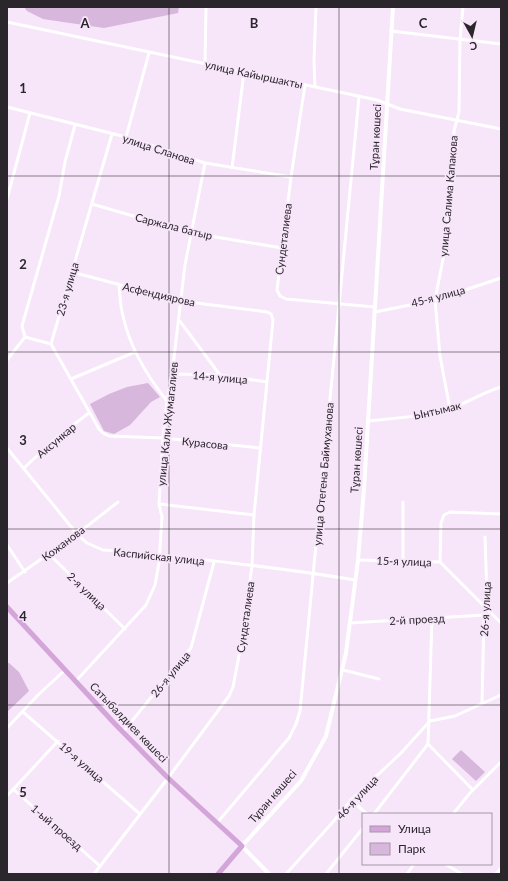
<svg xmlns="http://www.w3.org/2000/svg" width="508" height="881" font-family="Lato,sans-serif">
<style>
.green{fill:#d8b7dc}
.lines{fill:none;stroke-linecap:round;stroke-linejoin:round}
.minor{stroke:#fff;stroke-width:3}
.tertiary{stroke:#fff;stroke-width:4}
.primary{stroke:#d3a5d8;stroke-width:5}
.grid{fill:none;stroke:#2b252c;stroke-width:1;stroke-opacity:0.55}
.labels{text-anchor:middle;dominant-baseline:central;stroke-width:3.5;stroke-linejoin:round;paint-order:stroke}
.street-label{font-size:11px;fill:#2b252c;stroke:#f7e5f9}
.grid-label{font-size:13px;text-anchor:middle;font-weight:bold;fill:#2b252c;stroke:#f7e5f9;stroke-width:3.5;stroke-linejoin:round;paint-order:stroke}
</style>
<rect width="100%" height="100%" fill="#f7e5f9"/>
<g class="green">
<path d="M24 7H179L178 13 104 28 43 19 27 11Z"/>
<path d="M148 383 160 397 151 402 130 425 114 434 104 431 90 404 109 394 127 387Z"/>
<path d="M7 663H9L19 672 29 691 7 712Z"/>
<path d="M461 750 485 772 476 781 452 759Z"/>
</g>
<g class="lines">
<g class="minor">
<path d="M7 22 377 100 400 109 501 129"/>
<path d="M391 31 501 44"/>
<path d="M205 64 206 7"/>
<path d="M305 85 291 177 277 290 280 296 286 299 375 307"/>
<path d="M315 87 314 61 316 7"/>
<path d="M7 107 126 137 205 163 291 177"/>
<path d="M112 134 51 344 99 429 103 433 109 436 163 438 260 448"/>
<path d="M126 137 149 53"/>
<path d="M232 168 244 72"/>
<path d="M7 199 30 113"/>
<path d="M92 204 192 233 282 248"/>
<path d="M72 272 181 301 267 312 271 314 273 320 254 515 252 566 241 645 233 687 229 696 168 778 94 874"/>
<path d="M119 285C120 295 120 306 123 316 130 348 147 376 167 401"/>
<path d="M375 312 435 300 501 278"/>
<path d="M179 320 220 375"/>
<path d="M25 337 22 326 59 196 65 162 75 125"/>
<path d="M7 360 25 337 51 344"/>
<path d="M172 374 220 375 267 382"/>
<path d="M71 379 135 352"/>
<path d="M450 409 440 356 435 300 446 244 454 131 459 112 460 40 463 7"/>
<path d="M369 421C396 418 426 416 452 408 469 402 484 392 501 387"/>
<path d="M7 448 77 534 87 543 103 550C187 558 272 566 355 580"/>
<path d="M24 468 57 437 89 413"/>
<path d="M159 504 254 515"/>
<path d="M7 545 25 572"/>
<path d="M49 554 125 629"/>
<path d="M358 560 440 562 441 523 444 515 450 512 501 514"/>
<path d="M403 560V502"/>
<path d="M440 562 501 623"/>
<path d="M7 583 77 534 118 502"/>
<path d="M350 623 484 615"/>
<path d="M343 670 379 679"/>
<path d="M75 682 146 605 155 585 159 563 162 517 159 504 163 438 167 401 172 374 185 265 205 163"/>
<path d="M482 704 484 615 487 597 485 537"/>
<path d="M23 712 140 814"/>
<path d="M430 721 455 716 501 695"/>
<path d="M7 728 38 695 65 670"/>
<path d="M123 732 191 648 214 562"/>
<path d="M428 744 473 790"/>
<path d="M13 789 100 866"/>
<path d="M7 796 58 741"/>
<path d="M351 800 367 814"/>
<path d="M374 814 428 744 432 618"/>
<path d="M453 814 470 793 501 762"/>
<path d="M217 823 289 738 296 724 300 711 359 97"/>
<path d="M445 864 462 874"/>
<path d="M286 874 332 823 351 800 401 753 430 721"/>
<path d="M326 874 363 828"/>
<path d="M407 874 414 864"/>
<path d="M496 874 501 868"/>
</g>
<path class="tertiary" d="M269 874 242 846 301 781 326 736 346 653 358 560 364 489 393 7"/>
<path class="primary" d="M7 607 115 724 168 778 242 846 218 874"/>
</g>
<path class="grid" d="M169 7V874M339 7V874M7 176H501M7 352H501M7 529H501M7 705H501"/>
<g class="labels">
<g class="street-label">
<text transform="translate(254 74) rotate(12)">улица Кайыршакты</text>
<text transform="translate(375 137) rotate(-87)">Тұран көшесі</text>
<text transform="translate(159 149) rotate(18)">улица Сланова</text>
<text transform="translate(448 196) rotate(-85)">улица Салима Капакова</text>
<text transform="translate(174 226) rotate(14)">Саржала батыр</text>
<text transform="translate(283 239) rotate(-83)">Сундеталиева</text>
<text transform="translate(67 289) rotate(-74)">23-я улица</text>
<text transform="translate(159 294) rotate(13)">Асфендиярова</text>
<text transform="translate(438 296) rotate(-15)">45-я улица</text>
<text transform="translate(220 377) rotate(5)">14-я улица</text>
<text transform="translate(437 410) rotate(-13)">Ынтымак</text>
<text transform="translate(167 424) rotate(-84)">улица Кали Жумагалиев</text>
<text transform="translate(56 440) rotate(-40)">Аксункар</text>
<text transform="translate(205 443) rotate(6)">Курасова</text>
<text transform="translate(356 460) rotate(-86)">Тұран көшесі</text>
<text transform="translate(323 474) rotate(-85)">улица Отегена Баймуханова</text>
<text transform="translate(63 543) rotate(-37)">Кожанова</text>
<text transform="translate(159 556) rotate(6)">Каспийская улица</text>
<text transform="translate(404 561) rotate(2)">15-я улица</text>
<text transform="translate(87 591) rotate(44)">2-я улица</text>
<text transform="translate(485 609) rotate(-87)">26-я улица</text>
<text transform="translate(245 617) rotate(-82)">Сундеталиева</text>
<text transform="translate(417 619) rotate(-3)">2-й проезд</text>
<text transform="translate(170 674) rotate(-51)">26-я улица</text>
<text transform="translate(129 722) rotate(46)">Сатыбалдиев көшесі</text>
<text transform="translate(82 762) rotate(41)">19-я улица</text>
<text transform="translate(272 796) rotate(-49)">Тұран көшесі</text>
<text transform="translate(357 797) rotate(-47)">46-я улица</text>
<text transform="translate(57 827) rotate(41)">1-ый проезд</text>
</g>
</g>
<g class="grid-label">
<text x="85" y="28">A</text>
<text x="254" y="28">B</text>
<text x="423" y="28">C</text>
<text x="23" y="93">1</text>
<text x="23" y="269">2</text>
<text x="23" y="445">3</text>
<text x="23" y="621">4</text>
<text x="23" y="797">5</text>
</g>
<rect width="508" height="881" fill="none" stroke="#2b252c" stroke-width="16"/>
<rect x="362" y="813" width="130" height="52" fill="#f7e5f9" stroke="#a598a7"/>
<rect x="370" y="826" width="20" height="6" fill="#d3a5d8" stroke="#a598a7"/>
<text x="398" y="833" font-size="12" fill="#2b252c">Улица</text>
<rect x="370" y="843" width="20" height="12" fill="#d8b7dc" stroke="#a598a7"/>
<text x="398" y="853" font-size="12" fill="#2b252c">Парк</text>
<g transform="translate(472 36) rotate(172)" stroke="#f7e5f9" stroke-width="3" paint-order="stroke">
<path d="M0-3L7 15L0 10L-7 15Z" fill="#2b252c"/>
<text y="-6" font-size="11" font-weight="bold" text-anchor="middle" fill="#2b252c">С</text>
</g>
</svg>
